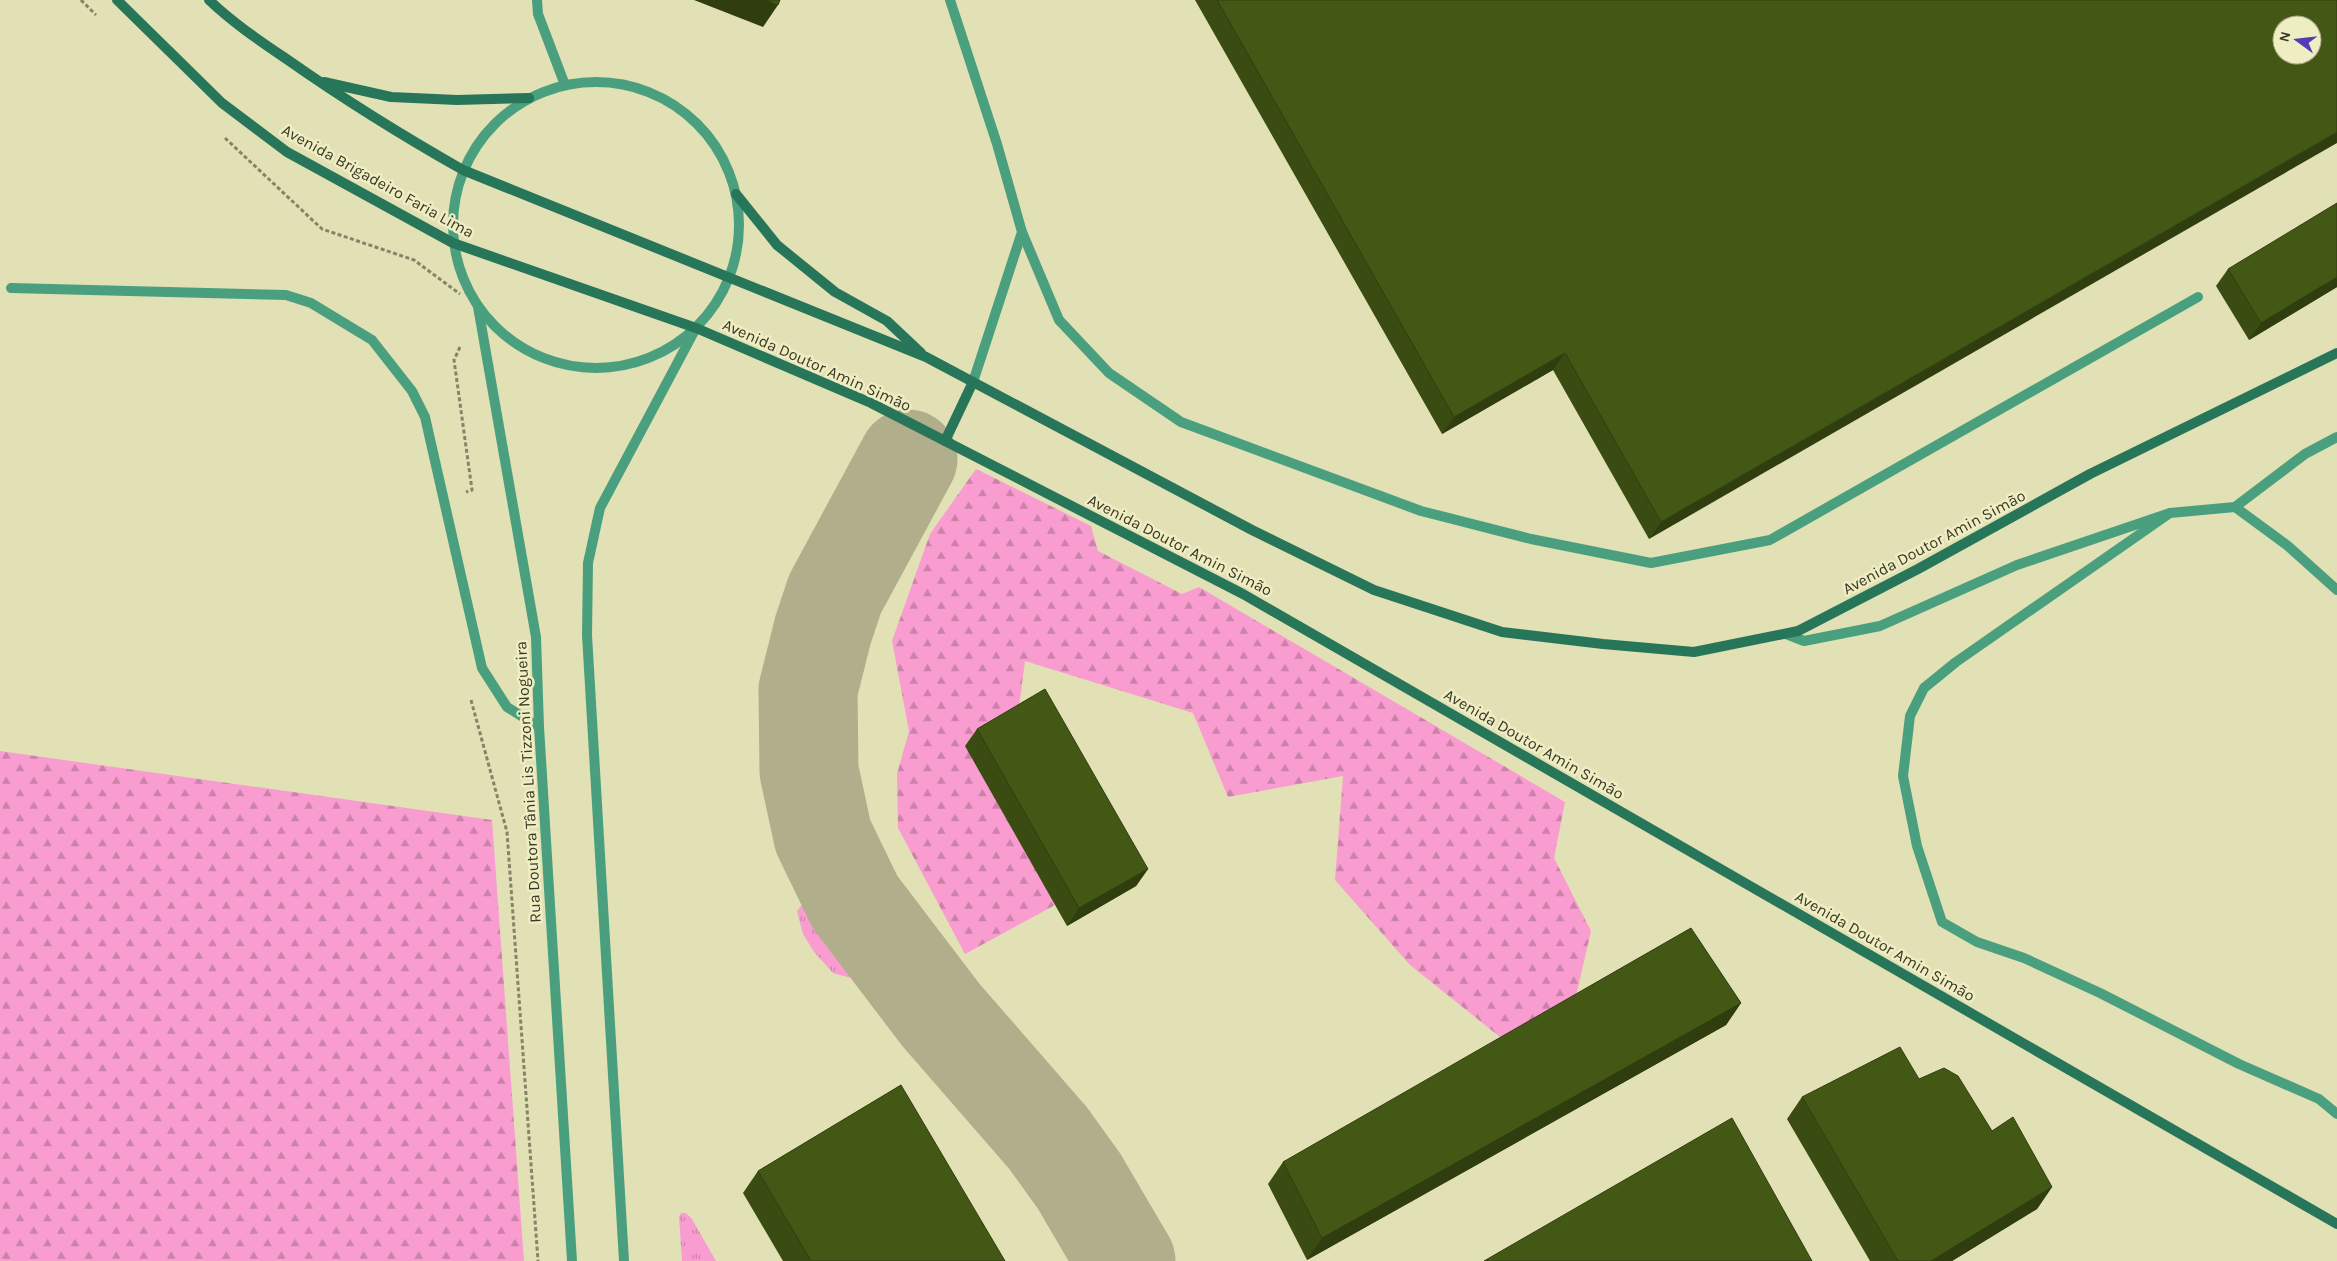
<svg xmlns="http://www.w3.org/2000/svg" width="2337" height="1261" font-family="Karla,sans-serif">
<style>
.grass{fill:url(#grass-tufts)}
.forest{fill:url(#forest-firs)}
.lines{fill:none;stroke-linecap:round;stroke-linejoin:round}
.taxiway{stroke:#b0ae8b;stroke-width:99}
.path{stroke:#858467;stroke-width:3;stroke-dasharray:4 2.5;stroke-linecap:butt}
.lane{stroke:#4aa07e;stroke-width:10}
.street{stroke:#4aa07e;stroke-width:10}
.secondary{stroke:#28765a;stroke-width:10}
.wall{fill:#3a4c12}
.shaded-wall{fill:#303e0f}
.building{fill:#445815;stroke:#303e0f;fill-rule:evenodd}
.labels{text-anchor:middle;dominant-baseline:central;stroke-width:5;stroke-linejoin:round;paint-order:stroke}
.street-label{font-size:16px;fill:#393827;stroke:#efedc2}
</style>
<defs>
<pattern id="grass-tufts" width="24" height="20" patternUnits="userSpaceOnUse" patternTransform="scale(1.25)"><rect width="24" height="20" fill="#f99dd1"/><path d="M3 7l-1-3M5 7V3M7 7l1-3M15 17l-1-3M17 17v-4M19 17l1-3" fill="none" stroke="#cb81aa"/></pattern>
<pattern id="forest-firs" width="22" height="20" patternUnits="userSpaceOnUse" patternTransform="scale(1.25)"><rect width="22" height="20" fill="#f99dd1"/><path d="M5 1l3.5 6h-7zM16 11l3.5 6h-7z" fill="#cb81aa"/></pattern>
</defs>
<rect width="100%" height="100%" fill="#e2e0b5"/>
<g class="grass">
<path d="M812 902 820 907 862 981 833 973 814 952 803 934 797 911 802 905Z"/>
<path d="M681 1213H686L692 1219 716 1261H682L679 1217Z"/>
</g>
<g class="forest">
<path d="M976 469 1091 526 1098 551 1182 594 1199 587 1565 802 1554 858 1591 931 1569 1026 1505 1041 1410 965 1335 880 1343 776 1228 797 1193 713 1025 661 1007 798 1055 905 965 954 898 828 897 774 909 731 892 641 930 534Z"/>
<path d="M0 751 492 820 524 1261H0Z"/>
</g>
<g class="lines">
<path class="taxiway" d="M908 459 835 594 823 630 808 690 809 771 823 836 855 902 941 1015 1048 1138 1079 1181 1126 1261"/>
<g class="path">
<path d="M81 0 96 15"/>
<path d="M225 138 322 229 414 260 460 294"/>
<path d="M460 347 454 360 472 490 466 492"/>
<path d="M471 700 507 832 538 1261"/>
</g>
<g class="lane">
<path d="M537 0 538 14 565 85"/>
<path d="M950 0 997 144 1022 232 973 382"/>
<path d="M1022 232 1059 320 1109 373 1181 422 1421 511 1531 539 1651 563 1770 540 2198 297"/>
<path d="M11 288 286 295 311 303 372 340 412 391 425 417 482 668 507 707 539 727"/>
<path d="M2235 507 2288 546 2337 590"/>
<path d="M2170 513 1956 662 1924 688 1910 716 1903 776 1917 846 1942 922 1977 942 2024 958 2100 993 2239 1064 2319 1099 2337 1114"/>
<path d="M1786 634 1804 641 1880 626 2017 565 2170 513 2235 507 2305 454 2337 437"/>
</g>
<g class="street">
<circle cx="596" cy="225" r="143"/>
<path d="M478 307 536 637 539 727 572 1261"/>
<path d="M624 1261 587 635 588 563 600 508 696 328"/>
</g>
<g class="secondary">
<path d="M117 0 222 103 287 152 453 243 696 328 871 403 1243 594 2337 1224"/>
<path d="M209 0C233 23 260 41 288 60 345 100 403 136 463 170L926 357 1252 530 1374 590 1502 632 1603 644 1694 652 1798 631 1918 569 2090 474 2337 353"/>
<path d="M324 82 391 97 457 100 529 98"/>
<path d="M736 194 777 245 835 292 887 321 921 353"/>
<path d="M945 441 973 382"/>
</g>
</g>
<g class="wall">
<path d="M1195 0H2337L1649 539 1553 370 1442 434Z"/>
<path d="M2228 269 2337 287 2249 340 2216 286Z"/>
<path d="M977 729 1148 869 1136 886 1067 926 965 746Z"/>
<path d="M1741 1003 1726 1025 1307 1260 1268 1184 1283 1162Z"/>
<path d="M1919 1079 1992 1131 2052 1187 2037 1209 1952 1261H1870L1787 1119 1802 1097Z"/>
<path d="M758 1171 1005 1261H783L743 1193Z"/>
</g>
<g class="shaded-wall">
<path d="M694 0H766L778 5 763 27Z"/>
<path d="M2337 132V143L1649 539 1661 522Z"/>
<path d="M2337 277V287L2249 340 2261 323Z"/>
<path d="M1565 353 1553 370 1442 434 1454 417Z"/>
<path d="M1148 869 1136 886 1067 926 1079 908Z"/>
<path d="M1741 1003 1726 1025 1307 1260 1322 1238Z"/>
<path d="M2052 1187 2037 1209 1952 1261H1931Z"/>
</g>
<g class="building">
<path d="M766 0H780L778 5Z"/>
<path d="M1217 0H2337V132L1661 522 1565 353 1454 417ZM2282 25H2312V55H2282Z"/>
<path d="M2337 203V277L2261 323 2228 269Z"/>
<path d="M1045 689 1148 869 1079 908 977 729Z"/>
<path d="M1691 928 1741 1003 1322 1238 1283 1162Z"/>
<path d="M1900 1047 1919 1079 1944 1068 1958 1076 1992 1131 2013 1117 2052 1187 1931 1261H1898L1802 1097Z"/>
<path d="M901 1085 1005 1261H811L758 1171Z"/>
<path d="M1732 1118 1812 1261H1484Z"/>
</g>
<g class="labels">
<g class="street-label">
<text transform="translate(378 181) rotate(29)">Avenida Brigadeiro Faria Lima</text>
<text transform="translate(817 365) rotate(24)">Avenida Doutor Amin Simão</text>
<text transform="translate(1934 542) rotate(-28)">Avenida Doutor Amin Simão</text>
<text transform="translate(1180 545) rotate(27)">Avenida Doutor Amin Simão</text>
<text transform="translate(1534 744) rotate(30)">Avenida Doutor Amin Simão</text>
<text transform="translate(528 782) rotate(-93)">Rua Doutora Tânia Lis Tizzoni Nogueira</text>
<text transform="translate(1885 946) rotate(30)">Avenida Doutor Amin Simão</text>
</g>
</g>
<g transform="translate(2297 40) rotate(285)"><circle r="24" fill="#efedc2" stroke="#a6a584"/>
<path d="M0-4L9 19L0 12L-9 19Z" fill="#533db5"/>
<text y="-8" font-size="14" font-weight="bold" text-anchor="middle" fill="#393827">N</text>
</g>
</svg>
